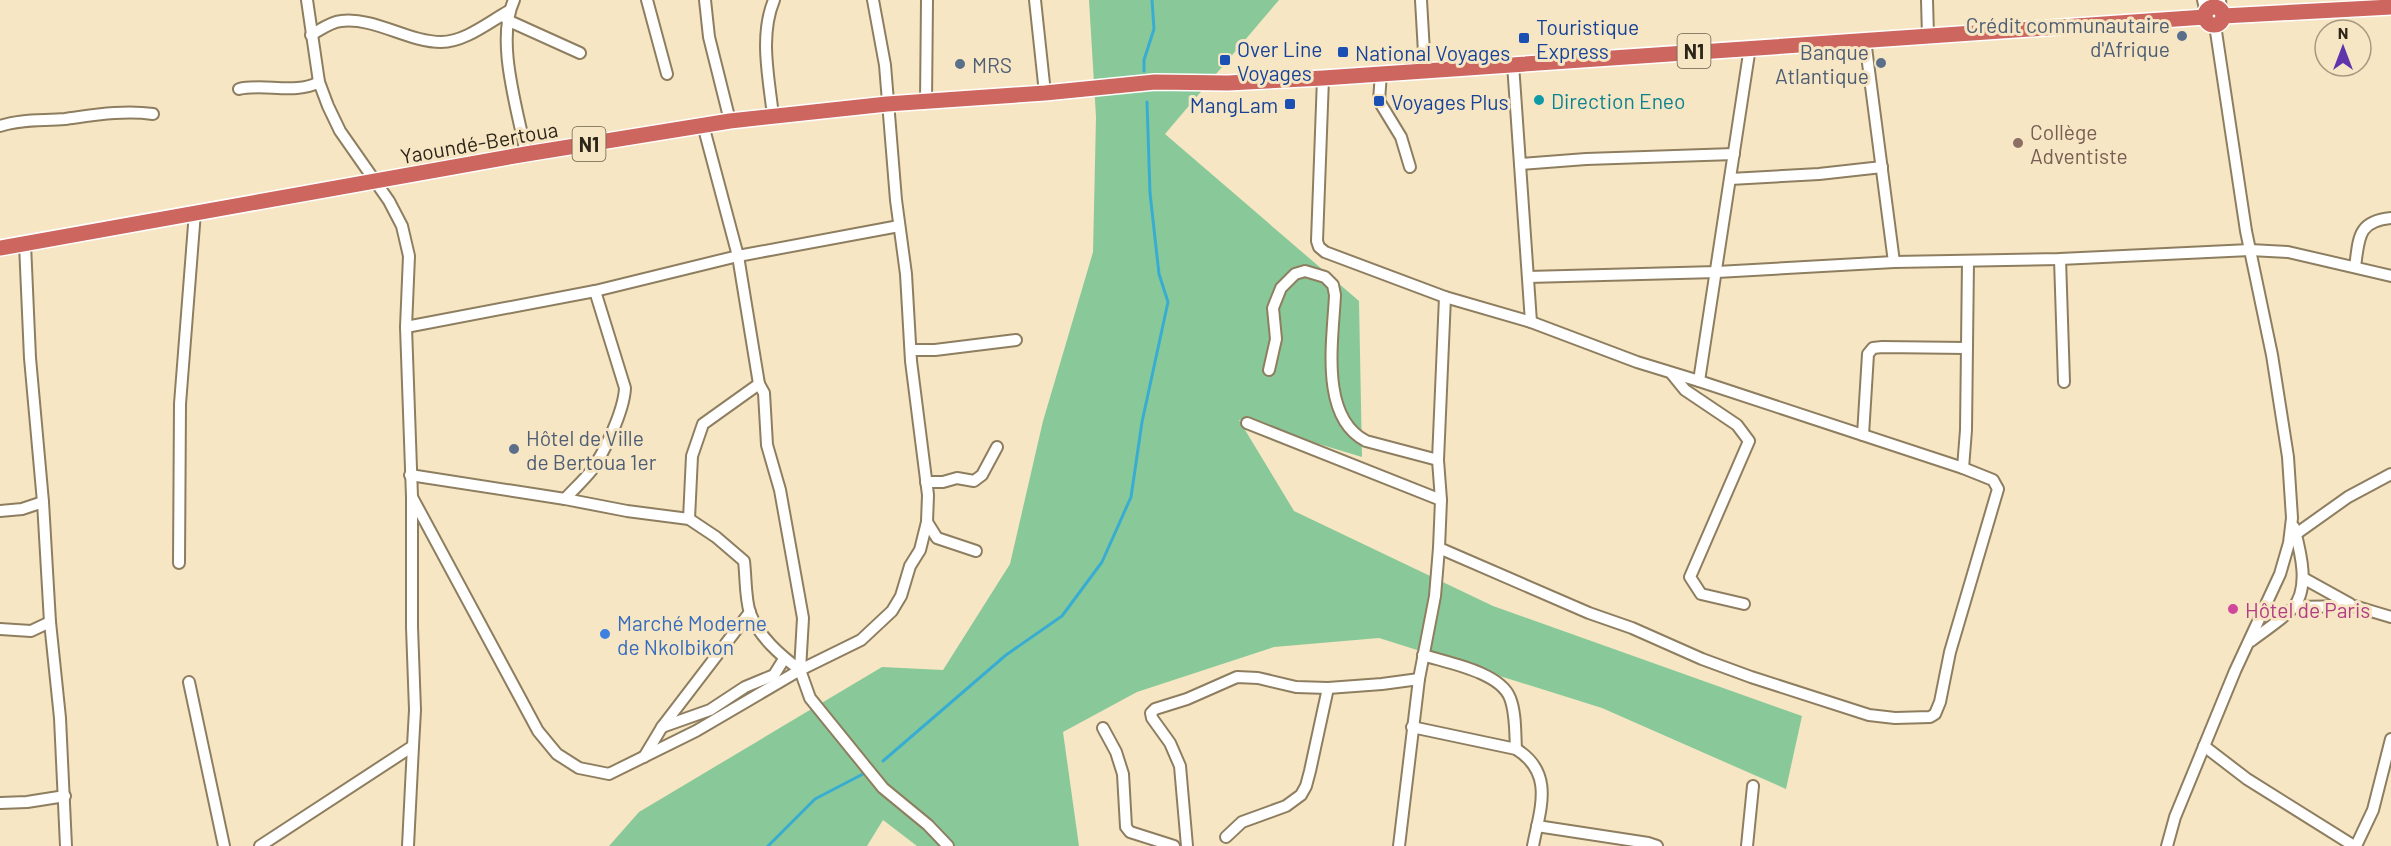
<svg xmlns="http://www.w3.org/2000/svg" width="2391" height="846" font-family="Barlow,sans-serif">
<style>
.green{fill:#89c999}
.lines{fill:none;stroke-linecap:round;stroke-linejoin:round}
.stream{stroke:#39add1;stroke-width:3}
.minor-casing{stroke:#8e7e60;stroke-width:14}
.highway-casing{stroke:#fff;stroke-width:18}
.minor{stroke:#fff;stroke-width:10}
.highway{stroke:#cc665e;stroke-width:15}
.service-dot{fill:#5c6f8a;stroke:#f7e6c4;stroke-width:2}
.transit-dot{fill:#1a4fb4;stroke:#f7e6c4;stroke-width:2}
.culture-dot{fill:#0f9aa8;stroke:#f7e6c4;stroke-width:2}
.education-dot{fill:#8d6e63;stroke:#f7e6c4;stroke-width:2}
.hotel-dot{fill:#d1479c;stroke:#f7e6c4;stroke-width:2}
.shop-dot{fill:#3f7fe0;stroke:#f7e6c4;stroke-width:2}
.labels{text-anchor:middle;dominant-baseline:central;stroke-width:6;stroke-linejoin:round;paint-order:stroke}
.shield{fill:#f7e6c4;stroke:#695f4c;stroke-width:1.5}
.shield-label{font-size:20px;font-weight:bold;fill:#2c2519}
.service-label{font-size:21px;fill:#4e5e75;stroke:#f7e6c4;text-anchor:end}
.transit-label{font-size:21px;fill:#164399;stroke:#f7e6c4;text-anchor:start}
.culture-label{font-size:21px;fill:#0d838f;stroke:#f7e6c4;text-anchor:start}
.education-label{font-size:21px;fill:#785e54;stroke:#f7e6c4;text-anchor:start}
.street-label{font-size:21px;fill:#2c2519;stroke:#f7e6c4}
.hotel-label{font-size:21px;fill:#b23c85;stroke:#f7e6c4;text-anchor:start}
.shop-label{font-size:21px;fill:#366cbe;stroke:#f7e6c4;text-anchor:start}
</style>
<rect width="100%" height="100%" fill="#f7e6c4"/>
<path class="green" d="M1089 0H1279L1165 134 1359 301 1362 457 1239 420 1294 511 1493 606 1802 716 1786 789 1602 708 1379 638 1274 647 1137 692 1063 732 1079 846H917L883 820 867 846H609L639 812 882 667 943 670 1010 564 1043 421 1093 252 1096 117Z"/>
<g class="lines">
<g class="stream">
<path d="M1144 71V60L1154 29 1152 0"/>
<path d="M883 761 1006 655 1062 616 1102 562 1131 497 1142 422 1168 302 1159 274 1150 193 1147 102"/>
<path d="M768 846 815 799 863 774"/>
</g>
<g class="minor-casing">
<g id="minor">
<path d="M514 0C495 41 518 110 526 154"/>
<path d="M647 0 667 74"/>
<path d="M705 0 709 37 730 121"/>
<path d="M1035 0 1045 93"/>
<path d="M1421 0 1425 70"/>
<path d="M1927 0 1928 36"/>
<path d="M2203 0 2206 13"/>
<path d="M2220 0 2221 11"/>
<path d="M507 20 580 53"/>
<path d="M311 35C320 30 330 22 341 21 375 17 408 42 441 42 465 42 489 22 509 11"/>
<path d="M1865 40 1894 262"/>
<path d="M1513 64 1531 322"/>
<path d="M1381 73 1379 101 1401 137 1410 167"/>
<path d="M1323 78 1317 241 1319 247 1325 252 1445 297 1531 322 1637 362 1699 381 1750 47"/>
<path d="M239 89C264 83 296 95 319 82"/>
<path d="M926 102 927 0"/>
<path d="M773 116C769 78 759 36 774 0"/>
<path d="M0 126C20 119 44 121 65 119 95 115 123 110 153 114"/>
<path d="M1520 164 1586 159 1734 154"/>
<path d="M1730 179 1819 174 1882 167"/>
<path d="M25 244 30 358 43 502 50 622 60 718 66 846"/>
<path d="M2060 259 2064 382"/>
<path d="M2355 267C2359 239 2357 221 2391 218"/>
<path d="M1528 277 1717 272 1894 262 2060 259 2250 250 2288 252 2391 276"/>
<path d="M406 327 595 291 738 256 899 226"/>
<path d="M912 350H935L1016 340"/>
<path d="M1269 370 1276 339 1273 308 1281 288 1295 274 1305 271 1325 277 1333 285 1335 295C1333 339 1319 417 1366 441L1438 460"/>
<path d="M1672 374 1685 390 1737 425 1749 441 1690 577 1701 594 1744 604"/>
<path d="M759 384 764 393 767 445 780 490 803 618 800 670 810 698 883 788 928 825 948 846"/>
<path d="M1247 423 1441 500"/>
<path d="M1863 435 1868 354 1873 348 1882 347 1967 348"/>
<path d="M1963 468 1966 430 1968 261"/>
<path d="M410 475 565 499 627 511 689 519 716 537 744 561C746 577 745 598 750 613 759 637 780 655 800 670"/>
<path d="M926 482H943L957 478 974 481 982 475 997 447"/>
<path d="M412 497 538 731 557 754 579 768 609 774 696 731 800 670 861 640 892 611 901 596 910 566 920 550 927 522 928 495 911 361 906 274 896 200 885 65 873 0"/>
<path d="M565 499C573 490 583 481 591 471 604 453 624 411 625 388L595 291"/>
<path d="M0 511 22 509 43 502"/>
<path d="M689 519 692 456 703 424 759 384 738 256 703 125"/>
<path d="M927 522 937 538 976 551"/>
<path d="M2296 534 2348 497 2391 474"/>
<path d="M1439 548 1589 613 1632 628 1702 659 1751 677 1869 715 1895 718 1930 717 1935 714 1940 702 1950 652 1998 489 1993 480 1963 468 1699 381"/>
<path d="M179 563 180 404 195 212"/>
<path d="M2303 578 2350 604"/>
<path d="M2294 607 2354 606 2391 617"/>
<path d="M0 629 31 631 50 622"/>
<path d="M2251 641C2264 631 2280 621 2292 609 2311 589 2300 550 2294 527"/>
<path d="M1423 655C1448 663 1500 672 1510 698 1516 713 1515 733 1516 749"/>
<path d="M189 682 224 846"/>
<path d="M662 727 710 710 745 687 774 675 784 659"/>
<path d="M1412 727 1516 749C1555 773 1540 809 1533 846"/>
<path d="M1103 728 1116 752 1123 774 1126 827 1130 832 1174 846"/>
<path d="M2204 746 2247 779 2354 846"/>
<path d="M644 757 662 727 750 612"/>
<path d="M0 803 27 802 65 796"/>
<path d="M1537 826 1648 843 1657 846"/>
<path d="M1226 837 1242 822 1286 806 1301 795 1306 786 1310 771 1328 688"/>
<path d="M260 846 413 746 415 710 412 627V497L406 327 409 256 402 226 389 201 340 131 328 106 319 82 307 0"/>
<path d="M408 846 413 746"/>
<path d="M1187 846 1180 766 1170 743 1152 718 1151 713 1155 709 1187 699 1237 677 1258 678 1296 687 1328 688 1382 684 1419 679"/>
<path d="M1399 846 1419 679 1435 596 1439 548 1441 500 1438 460 1445 297"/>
<path d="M1747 846 1753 786"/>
<path d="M2167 846 2175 817 2235 671 2280 574 2289 543 2292 518 2288 457 2272 355 2246 231 2215 25"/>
<path d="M2356 846 2373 810 2391 739"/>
</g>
</g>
<g class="highway-casing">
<g id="highway">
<circle cx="2214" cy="16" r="9"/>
<path d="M2223 16 2391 7"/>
<path d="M0 248 526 154 730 121 887 104 1045 93 1155 82 1228 83 1323 78 2205 17"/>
</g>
</g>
<use href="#minor" class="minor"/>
<use href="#highway" class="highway"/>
</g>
<g class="service-dot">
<circle cx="2182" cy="36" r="6"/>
<circle cx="1881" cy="63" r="6"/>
<circle cx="960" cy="64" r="6"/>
<circle cx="514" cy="449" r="6"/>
</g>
<g class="transit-dot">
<rect x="1518" y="32" width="12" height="12" rx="3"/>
<rect x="1337" y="46" width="12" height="12" rx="3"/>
<rect x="1219" y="54" width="12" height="12" rx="3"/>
<rect x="1373" y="95" width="12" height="12" rx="3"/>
<rect x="1284" y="98" width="12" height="12" rx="3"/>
</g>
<circle class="culture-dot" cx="1539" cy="100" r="6"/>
<circle class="education-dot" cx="2018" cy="143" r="6"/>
<circle class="hotel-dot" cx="2233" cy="609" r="6"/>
<circle class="shop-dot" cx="605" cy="634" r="6"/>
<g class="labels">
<g class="shield">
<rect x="1677.5" y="34" width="33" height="34" rx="4.5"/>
<rect x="572.5" y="127" width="33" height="34" rx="4.5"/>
</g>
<g class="shield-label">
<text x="1694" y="51">N1</text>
<text x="589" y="144">N1</text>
</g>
<g class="service-label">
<text x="2170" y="24">Crédit communautaire<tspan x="2170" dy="24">d'Afrique</tspan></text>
<text x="1869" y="51">Banque<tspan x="1869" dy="24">Atlantique</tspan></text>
<text x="972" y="64" text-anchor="start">MRS</text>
<text x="526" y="437" text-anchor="start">Hôtel de Ville<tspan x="526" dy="24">de Bertoua 1er</tspan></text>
</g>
<g class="transit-label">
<text x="1536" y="26">Touristique<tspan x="1536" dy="24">Express</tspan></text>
<text x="1237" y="48">Over Line<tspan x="1237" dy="24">Voyages</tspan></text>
<text x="1355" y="52">National Voyages</text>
<text x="1391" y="101">Voyages Plus</text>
<text x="1278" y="104" text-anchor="end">MangLam</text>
</g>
<g class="culture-label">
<text x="1551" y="100">Direction Eneo</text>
</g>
<g class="education-label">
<text x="2030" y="131">Collège<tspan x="2030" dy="24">Adventiste</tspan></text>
</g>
<g class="street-label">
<text transform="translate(479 142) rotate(-10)">Yaoundé-Bertoua</text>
</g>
<g class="hotel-label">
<text x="2245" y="609">Hôtel de Paris</text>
</g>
<g class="shop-label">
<text x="617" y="622">Marché Moderne<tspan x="617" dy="24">de Nkolbikon</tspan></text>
</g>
</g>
<g transform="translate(2343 48)"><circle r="28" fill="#f7e6c4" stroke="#a69980" stroke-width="1.5"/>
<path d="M0-4.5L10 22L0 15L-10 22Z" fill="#6035ac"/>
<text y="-9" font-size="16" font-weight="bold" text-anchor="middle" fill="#2c2519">N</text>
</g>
</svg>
